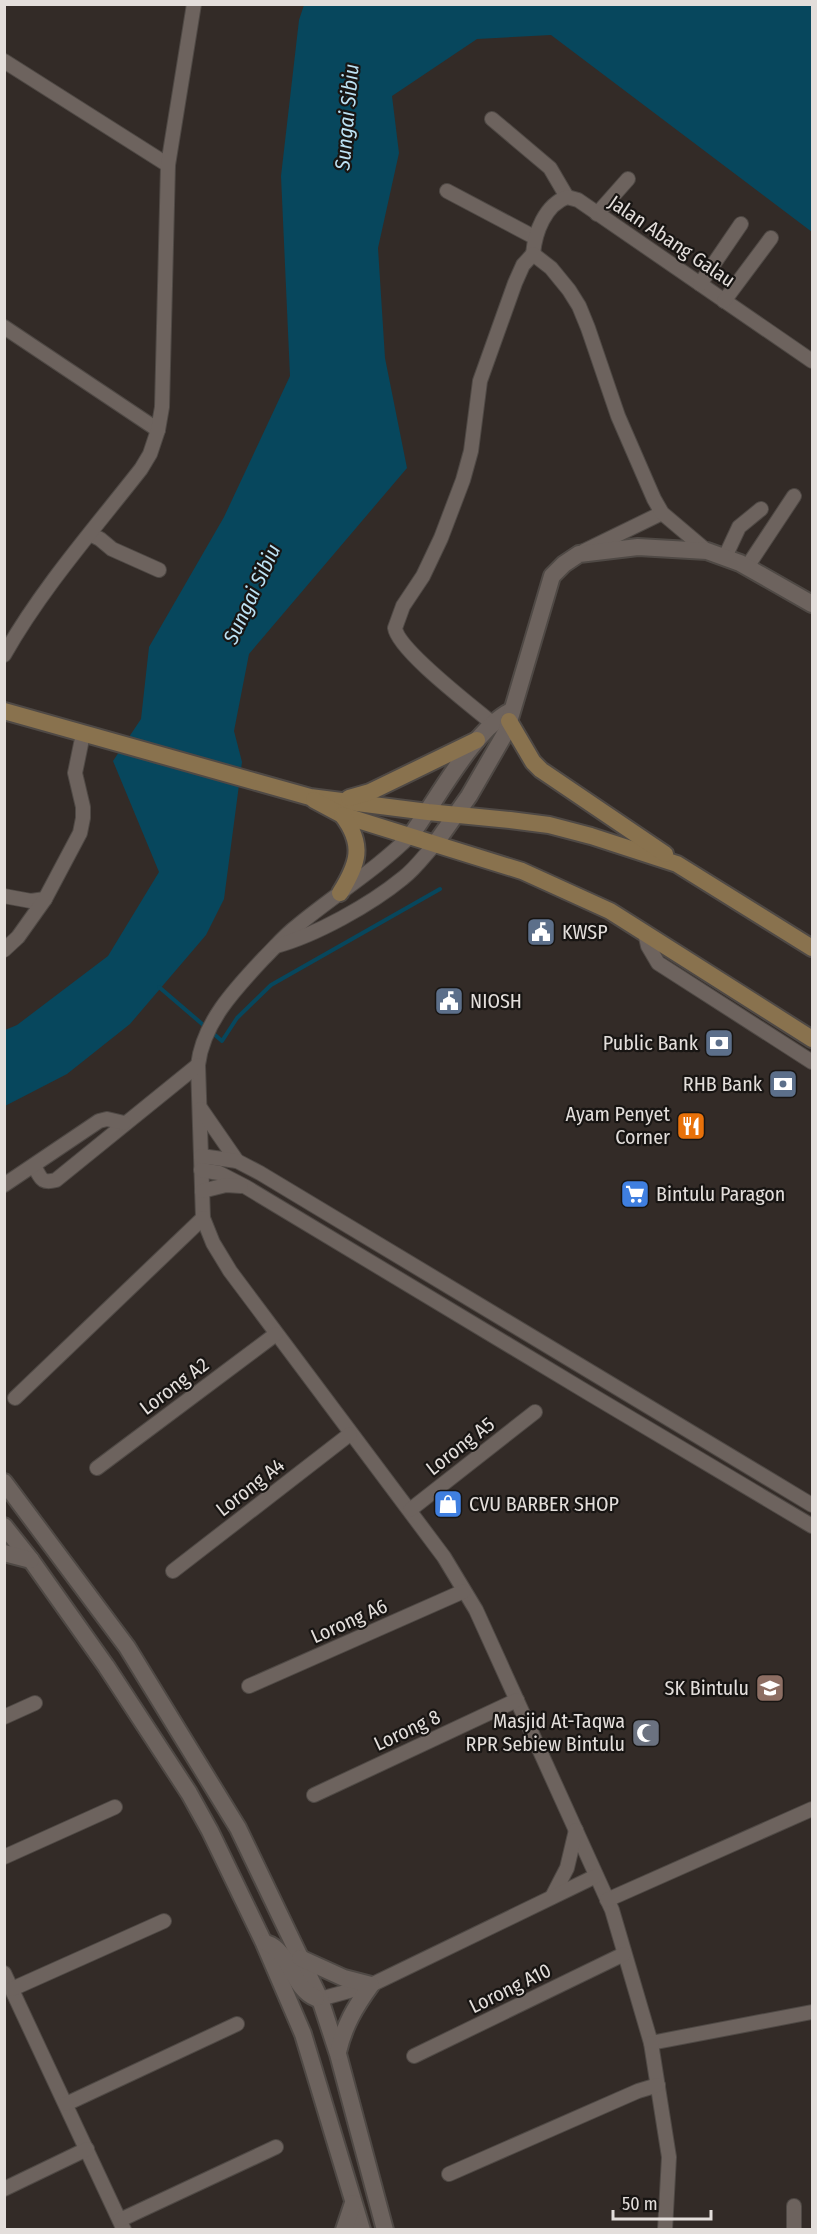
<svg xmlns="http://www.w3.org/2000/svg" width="817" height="2234" font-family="'Fira Sans Condensed',sans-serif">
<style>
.water{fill:#07475d}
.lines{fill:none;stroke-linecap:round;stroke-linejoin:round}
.stream{stroke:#07475d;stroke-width:4}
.minor-casing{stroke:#4f4945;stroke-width:16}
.tertiary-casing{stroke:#4f4945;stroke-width:20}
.secondary-casing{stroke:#4f4945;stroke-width:20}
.minor{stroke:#6d635e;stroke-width:14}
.tertiary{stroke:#6d635e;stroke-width:16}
.secondary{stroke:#89724e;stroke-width:16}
.labels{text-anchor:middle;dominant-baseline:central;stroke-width:4.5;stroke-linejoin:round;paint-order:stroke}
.street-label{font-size:20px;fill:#e3dedb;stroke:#181513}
.poi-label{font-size:20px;fill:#e3dedb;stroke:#181513;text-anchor:end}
.water-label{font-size:21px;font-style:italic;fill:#bde2f4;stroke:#181513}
</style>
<rect width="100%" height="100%" fill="#332b27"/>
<path class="water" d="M304 5H812V232L551 35 477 39 392 96 399 153 378 248 385 358 407 468 249 654 234 731 242 762 224 899 206 935 130 1024 67 1074 5 1106V1030L17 1025 108 956 159 872 113 761 141 719 149 647 224 517 290 376 281 176 299 20Z"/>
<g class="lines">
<path class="stream" d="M159 987 222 1041 237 1018 271 985 440 889"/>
<g class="minor-casing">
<g id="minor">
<path d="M4 61 168 165"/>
<path d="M492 119 550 168 567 197"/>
<path d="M447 191 534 237"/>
<path d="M597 214 628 179"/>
<path d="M533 254C535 232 545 205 567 197L578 200 812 361"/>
<path d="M700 284 741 224"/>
<path d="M724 301 771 238"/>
<path d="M4 327 158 430"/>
<path d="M90 534 100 539 112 549 159 570"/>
<path d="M584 551 662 513"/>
<path d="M725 557 739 527 761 509"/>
<path d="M747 567 794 496"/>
<path d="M4 655C42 588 94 529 141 469L150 454 158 430 162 407 168 165 194 4"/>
<path d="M492 723C472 706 398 650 395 628L403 606 423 576 441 538 463 480 471 451 480 381 515 283 523 265 533 254 551 268 569 290 579 306 588 328 618 416 654 499 662 513 707 551"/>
<path d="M411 835C376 870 334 895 297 926 285 935 275 947 264 958 236 988 203 1022 198 1065L203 1218 213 1243 230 1271 444 1557 476 1610 612 1910 651 2043 812 2012"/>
<path d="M4 896 31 901 45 899"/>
<path d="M645 933 648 946 658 963 812 1062"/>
<path d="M276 946C316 935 370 905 403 878 415 869 425 855 435 844"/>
<path d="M4 950 18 937 45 899 80 833 83 818V807L75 773 83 734"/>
<path d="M201 1109 237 1161"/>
<path d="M201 1156 237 1161 260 1173 812 1505"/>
<path d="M34 1166C41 1178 41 1184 56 1180L198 1065"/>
<path d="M201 1170 219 1173 246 1187 590 1394 812 1526"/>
<path d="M4 1185 99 1121 107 1119 124 1123"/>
<path d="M202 1191 226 1185 241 1186"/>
<path d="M15 1398 203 1218"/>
<path d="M97 1468 276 1334"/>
<path d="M410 1510 535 1412"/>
<path d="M173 1571 350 1434"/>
<path d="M249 1686 464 1591"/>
<path d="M4 1717 35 1703"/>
<path d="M314 1795 517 1700"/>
<path d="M4 1857 115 1807"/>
<path d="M552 1897 567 1868 576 1830"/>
<path d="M607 1900 812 1809"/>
<path d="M4 1973 124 2230"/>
<path d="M12 1989 164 1921"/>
<path d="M320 1999 371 1985 596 1876"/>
<path d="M651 2043 669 2157 665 2230"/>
<path d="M414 2056 624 1954"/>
<path d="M66 2104 237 2024"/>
<path d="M449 2174 638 2091 658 2085"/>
<path d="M4 2189 87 2149"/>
<path d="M120 2220 276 2147"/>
<path d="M794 2230V2206"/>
</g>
</g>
<g class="tertiary-casing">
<g id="tertiary">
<path d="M411 835C437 800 473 730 511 711"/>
<path d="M435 844 469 796 506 732 552 576 564 564 579 554 638 547 707 551 740 563 812 604"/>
<path d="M4 1482 127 1647 238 1828 320 1999 338 2054 385 2230"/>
<path d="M4 1526 31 1560 106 1666 189 1793 210 1831 264 1943 303 2034 362 2230"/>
<path d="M4 1553 31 1560"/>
<path d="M266 1943C291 1951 291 1988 316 1998"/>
<path d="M300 1958 344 1978 371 1985C355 2007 344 2026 338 2052"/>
<path d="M344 2230 353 2203"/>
</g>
</g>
<g class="secondary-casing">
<g id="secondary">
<path d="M4 711 310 797 428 812 510 820 549 825 591 836 677 864 812 948"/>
<path d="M509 721 533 762 541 770 665 854"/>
<path d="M349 798 370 792 477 740"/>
<path d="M314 800 342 815 522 871 610 911 812 1039"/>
<path d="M340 893C358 864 365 845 342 815"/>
</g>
</g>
<use href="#minor" class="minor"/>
<use href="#tertiary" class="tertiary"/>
<use href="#secondary" class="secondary"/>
</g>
<defs>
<g id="civic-square" transform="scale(1.5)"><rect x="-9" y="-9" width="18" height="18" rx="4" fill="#5c6f8a" stroke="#181513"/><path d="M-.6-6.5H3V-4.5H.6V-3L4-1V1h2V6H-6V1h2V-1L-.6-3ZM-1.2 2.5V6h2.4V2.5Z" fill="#fff"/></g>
<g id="bank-square" transform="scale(1.5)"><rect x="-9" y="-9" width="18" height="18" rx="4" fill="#5c6f8a" stroke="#181513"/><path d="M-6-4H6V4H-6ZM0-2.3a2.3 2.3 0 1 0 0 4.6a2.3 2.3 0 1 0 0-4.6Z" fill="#fff"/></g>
<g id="restaurant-square" transform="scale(1.5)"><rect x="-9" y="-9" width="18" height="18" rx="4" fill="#e8710a" stroke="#181513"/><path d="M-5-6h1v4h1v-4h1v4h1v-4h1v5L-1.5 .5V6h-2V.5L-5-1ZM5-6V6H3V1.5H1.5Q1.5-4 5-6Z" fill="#fff"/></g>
<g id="supermarket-square" transform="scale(1.5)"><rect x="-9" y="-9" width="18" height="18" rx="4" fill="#3f7fe0" stroke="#181513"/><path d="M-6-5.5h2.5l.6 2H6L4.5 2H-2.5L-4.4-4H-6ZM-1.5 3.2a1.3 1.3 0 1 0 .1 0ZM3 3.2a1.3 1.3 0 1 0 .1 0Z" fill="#fff"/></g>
<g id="shop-square" transform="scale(1.5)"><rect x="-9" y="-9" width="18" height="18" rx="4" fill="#3f7fe0" stroke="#181513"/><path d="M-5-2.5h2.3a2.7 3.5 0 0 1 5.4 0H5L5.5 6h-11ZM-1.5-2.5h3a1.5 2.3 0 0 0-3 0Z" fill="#fff"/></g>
<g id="school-square" transform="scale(1.5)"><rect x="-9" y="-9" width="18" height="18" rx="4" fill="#8d6e63" stroke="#181513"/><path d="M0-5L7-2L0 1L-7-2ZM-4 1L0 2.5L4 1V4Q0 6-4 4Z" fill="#fff"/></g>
<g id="mosque-square" transform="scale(1.5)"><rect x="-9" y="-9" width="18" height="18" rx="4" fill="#6b7280" stroke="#181513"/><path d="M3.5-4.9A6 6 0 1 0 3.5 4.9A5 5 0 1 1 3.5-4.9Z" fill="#fff"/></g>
</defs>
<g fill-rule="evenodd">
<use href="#civic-square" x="541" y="932"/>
<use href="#civic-square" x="449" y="1001"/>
<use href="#bank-square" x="719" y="1043"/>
<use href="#bank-square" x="783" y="1084"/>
<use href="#restaurant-square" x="691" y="1126"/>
<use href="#supermarket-square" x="635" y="1194"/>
<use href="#shop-square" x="448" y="1504"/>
<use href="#school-square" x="770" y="1688"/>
<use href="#mosque-square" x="646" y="1733"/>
</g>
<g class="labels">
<g class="street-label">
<text transform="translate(672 241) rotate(34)">Jalan Abang Galau</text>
<text transform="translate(174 1386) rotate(-37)">Lorong A2</text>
<text transform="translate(460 1446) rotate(-38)">Lorong A5</text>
<text transform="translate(250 1487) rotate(-38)">Lorong A4</text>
<text transform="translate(349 1621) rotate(-24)">Lorong A6</text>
<text transform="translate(407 1730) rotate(-25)">Lorong 8</text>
<text transform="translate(510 1988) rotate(-26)">Lorong A10</text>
</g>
<g class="poi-label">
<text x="562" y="932" text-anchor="start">KWSP</text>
<text x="470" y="1001" text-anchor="start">NIOSH</text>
<text x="698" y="1043">Public Bank</text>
<text x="762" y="1084">RHB Bank</text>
<text x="670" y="1114">Ayam Penyet<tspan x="670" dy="23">Corner</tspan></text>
<text x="656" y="1194" text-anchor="start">Bintulu Paragon</text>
<text x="469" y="1504" text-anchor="start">CVU BARBER SHOP</text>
<text x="749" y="1688">SK Bintulu</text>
<text x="625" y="1721">Masjid At-Taqwa<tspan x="625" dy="23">RPR Sebiew Bintulu</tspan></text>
</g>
<g class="water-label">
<text transform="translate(347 117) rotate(-85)">Sungai Sibiu</text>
<text transform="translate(252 594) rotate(-65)">Sungai Sibiu</text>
</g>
</g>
<rect width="817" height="2234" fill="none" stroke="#e3dedb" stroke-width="12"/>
<path d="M613 2210v9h98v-9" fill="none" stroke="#e3dedb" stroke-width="3"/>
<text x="622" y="2210" font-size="18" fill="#e3dedb" stroke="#181513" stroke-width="4.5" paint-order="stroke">50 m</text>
</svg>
